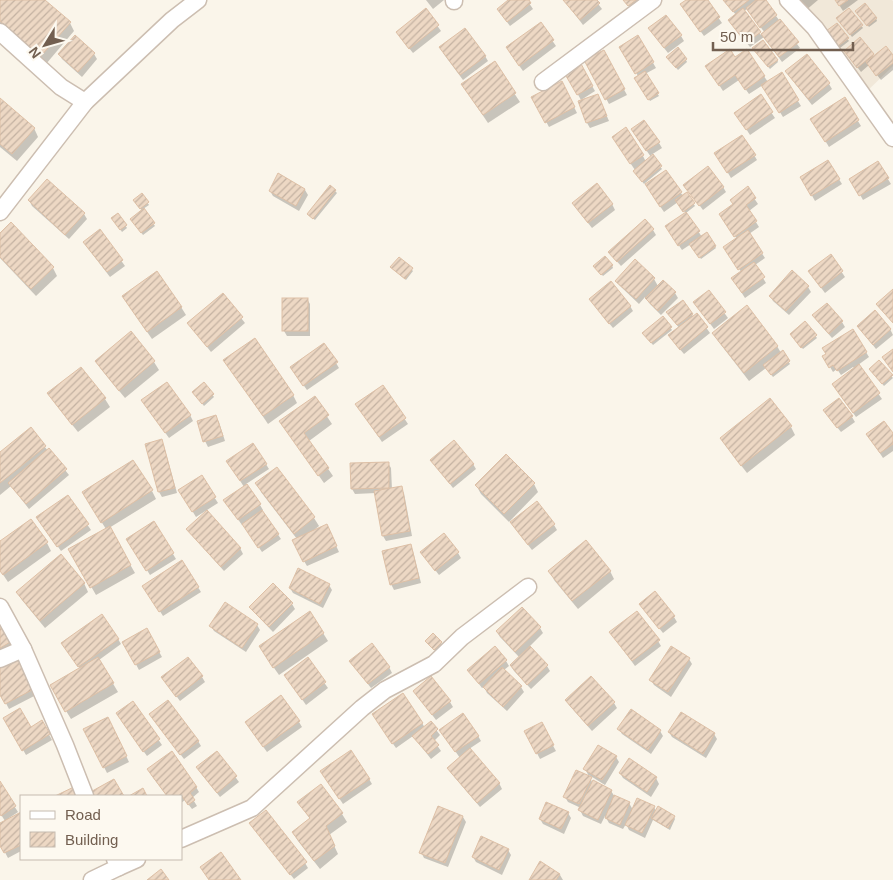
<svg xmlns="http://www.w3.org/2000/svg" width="893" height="880" font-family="Arial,sans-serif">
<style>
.residential{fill:#f1e8d9}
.shadow{fill:#0003;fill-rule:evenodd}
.building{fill:url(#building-hatch);stroke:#dec0a6}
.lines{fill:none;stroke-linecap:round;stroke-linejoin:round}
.minor-casing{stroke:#ccbeb1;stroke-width:19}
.minor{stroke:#fff;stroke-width:16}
</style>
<defs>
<pattern id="building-hatch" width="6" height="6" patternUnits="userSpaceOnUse" patternTransform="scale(1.25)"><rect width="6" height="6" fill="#edd8c4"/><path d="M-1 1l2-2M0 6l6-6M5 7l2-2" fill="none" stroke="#c4b2a2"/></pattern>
</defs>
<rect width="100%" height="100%" fill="#faf5ea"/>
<path class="residential" d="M788 0H892L893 1V66L863 95Z"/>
<g class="shadow">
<path d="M0 0H43L70 23 74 31 46 64 0 24Z"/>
<path d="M426 0H444L433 9Z"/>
<path d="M510 0H527L533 9 510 26 501 14Z"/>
<path d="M564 0H595L602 9 583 25Z"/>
<path d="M624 0H646L632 10Z"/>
<path d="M688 0H706L722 23 704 36 685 10Z"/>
<path d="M724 0H764L800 48 782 62 764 37 750 47 733 25 736 15ZM747 9 765 33 761 35 744 11Z"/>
<path d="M797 0H818L805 11Z"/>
<path d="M836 0H858L843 11Z"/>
<path d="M426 10 441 31 413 53 401 38Z"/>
<path d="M849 10 863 28 852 37 839 20Z"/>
<path d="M858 13 876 18 877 21 869 27Z"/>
<path d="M540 23 556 46 523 71 510 53Z"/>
<path d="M837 25 849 41 840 48 829 34Z"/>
<path d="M653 34 681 36 684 41 668 53Z"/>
<path d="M75 37 94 54 97 59 82 77 62 59 59 54Z"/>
<path d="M638 37 656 68 645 74 659 96 650 101 636 79 638 76 621 47Z"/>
<path d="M755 50 777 60 778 62 770 69Z"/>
<path d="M603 51 627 95 609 104 586 61Z"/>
<path d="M746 51 768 82 781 74 801 106 783 117 763 85 749 94 739 80 723 91 710 71 735 59Z"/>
<path d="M845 51 873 55 874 57H893V70L881 80 869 65 861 72Z"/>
<path d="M443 53 485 56 488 61 463 80Z"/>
<path d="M669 59 686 60 687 62 678 70Z"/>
<path d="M578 62 595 91 581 100 564 70Z"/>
<path d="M494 63 520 102 488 123 467 92Z"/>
<path d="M790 77 829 84 832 89 812 105Z"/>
<path d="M562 83 577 113 549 127 533 97Z"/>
<path d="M598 96 609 121 590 128 587 123Z"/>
<path d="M760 96 775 118 750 135 739 118Z"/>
<path d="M0 99 34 128 38 137 17 161 0 147Z"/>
<path d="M844 99 861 126 829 147 812 119Z"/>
<path d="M635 134 659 143 662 148 651 155 662 169 644 184 636 173 635 170 616 142 643 156 646 162 651 157Z"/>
<path d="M716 153 754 155 757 160 731 178Z"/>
<path d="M828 162 842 184 815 201 802 178Z"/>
<path d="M878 163 891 184 863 200 851 179Z"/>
<path d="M666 171 683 196 687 194 695 206 686 213 702 237 706 234 716 248 701 259 691 244 682 250 670 232 686 214 678 202 664 212 649 190Z"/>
<path d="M331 187 337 193 315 220 310 216Z"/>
<path d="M723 187 726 192 703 210 688 190Z"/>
<path d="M747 188 758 204 749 211 759 227 749 234 765 258 755 265 766 283 745 298 736 284 742 273 728 253 737 239 723 220Z"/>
<path d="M305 190 308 195 299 211 273 196 270 191Z"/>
<path d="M142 195 149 205 143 209 155 226 143 235 133 221 142 211 135 200Z"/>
<path d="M29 200 84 214 87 219 69 239 32 206Z"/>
<path d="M612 204 615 210 592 228 576 208Z"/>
<path d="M118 215 127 228 122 232 113 218Z"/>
<path d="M11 224 53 268 57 276 36 296 0 258V234Z"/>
<path d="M99 230 125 266 110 277 87 247Z"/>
<path d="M653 230 656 235 621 266 613 257Z"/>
<path d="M831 256 845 277 825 293 813 277Z"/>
<path d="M399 258 413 271 406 280 393 269Z"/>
<path d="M635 261 654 279 658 286 675 293 678 298 661 315 649 303 645 297 639 304 620 286 616 281Z"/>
<path d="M612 265 613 268 603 276 596 268Z"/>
<path d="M808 287 811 292 789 315 773 301 770 296Z"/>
<path d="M709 292 728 318 714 329 698 307Z"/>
<path d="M223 295 245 323 211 352 192 328Z"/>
<path d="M123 297 181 307 186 315 152 339Z"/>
<path d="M283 299H307L310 304V336H287L284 331Z"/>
<path d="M594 305 630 306 633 311 613 328Z"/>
<path d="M827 305 842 322 845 327 832 338 817 321 814 316Z"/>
<path d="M669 314H692L693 317 697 315 710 333 684 354 673 341 679 328Z"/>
<path d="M663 318 672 330 653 345 645 335Z"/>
<path d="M805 323 817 338 803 349 792 336Z"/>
<path d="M858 326 890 329 893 335 876 349Z"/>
<path d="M852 330 869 357 858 365 882 399 856 417 833 385 855 369 853 367 841 375 837 369 833 372 824 357Z"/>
<path d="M131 333 154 362 159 370 125 398 101 369 96 361Z"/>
<path d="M714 333 777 346 781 353 782 352 790 364 773 377 766 368 749 381 718 341Z"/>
<path d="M879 362 893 378 884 386 872 371Z"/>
<path d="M336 363 339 368 307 390 294 372Z"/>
<path d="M81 368 105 399 110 407 78 432 54 402 49 394Z"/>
<path d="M230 368 293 395 297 403 268 424Z"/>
<path d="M204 384 214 397 204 406 195 394Z"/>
<path d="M383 387 408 424 382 442 360 409Z"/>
<path d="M314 397 332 424 309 441 333 476 324 483 281 422Z"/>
<path d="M146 406 190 415 193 421 169 438Z"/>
<path d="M828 416 852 417 855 422 841 432Z"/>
<path d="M216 417 219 422 225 441 208 447 205 441Z"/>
<path d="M791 427 795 435 747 473 726 446 721 438Z"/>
<path d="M31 429 48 451 49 450 69 475 29 509 11 486 0 495V454Z"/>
<path d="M893 435V451L883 458 871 440Z"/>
<path d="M161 441 164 446 177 493 162 497 159 492Z"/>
<path d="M253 444 269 469 246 484 260 505 263 510 262 511 281 539 262 552 243 524 242 525 228 505 244 487 231 466Z"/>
<path d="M432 461 473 464 476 469 453 488Z"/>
<path d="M388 463 391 468 392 490 401 488 404 493 412 536 386 541 383 536 376 493 355 494 352 489Z"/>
<path d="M276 468 314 518 319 526 314 530 315 531H329L339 552 307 566 304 561 297 539 261 492 257 484Z"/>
<path d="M201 477 218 503 196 517 180 491Z"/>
<path d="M534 484 538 492 509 522 481 494 476 485Z"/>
<path d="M152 491 156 499 109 528 135 573 96 595 70 550 106 529 88 501Z"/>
<path d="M68 497 91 530 61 551 41 523Z"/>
<path d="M154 523 176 559 150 575 128 539Z"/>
<path d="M554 525 557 530 532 550 514 527Z"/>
<path d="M191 534 240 548 243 554 224 571Z"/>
<path d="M0 542 47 543 51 551 8 582 0 570Z"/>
<path d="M410 546 413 551 421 583 394 590 391 584Z"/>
<path d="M458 553 461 558 439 575 425 557Z"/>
<path d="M182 562 201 592 163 616 147 591Z"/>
<path d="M550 571H610L614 579 578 609 554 580Z"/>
<path d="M84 583 88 592 45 628 22 600 17 592Z"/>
<path d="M273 584 292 604 295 609 273 632 254 612 251 607Z"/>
<path d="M329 585 332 590 323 608 293 593 290 588Z"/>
<path d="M522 609 540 628 543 633 529 647 547 666 550 671 531 689 514 671 511 666 520 658 500 637 497 632Z"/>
<path d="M644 609 674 617 677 622 663 633Z"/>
<path d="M0 616 16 646 0 655Z"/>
<path d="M257 625 260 630 246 652 214 631 211 626Z"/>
<path d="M147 630 162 657 139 670 124 642Z"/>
<path d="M323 633 328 641 279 675 265 655Z"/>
<path d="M614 637 658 641 661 646 635 666Z"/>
<path d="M118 639 121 644 99 660 118 692 71 719 51 686 80 669 66 648Z"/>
<path d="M441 643 443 645 436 652 428 644Z"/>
<path d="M672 648 689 659 692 664 671 697 654 685 651 680Z"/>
<path d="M307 659 328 688 306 705 289 680Z"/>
<path d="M506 661 509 666 504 670 521 687 524 692 507 711 487 693 484 687 482 688 469 671Z"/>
<path d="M354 666 389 667 392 673 371 688Z"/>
<path d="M0 669 40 693 9 709 0 692Z"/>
<path d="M202 677 205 682 180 701 166 682Z"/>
<path d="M591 678 614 703 617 708 592 731 569 705 566 700Z"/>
<path d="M418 696 450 702 453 707 436 720Z"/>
<path d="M133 703 162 745 147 756 120 719Z"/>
<path d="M631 711 660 731 663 736 651 754 622 734 619 729Z"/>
<path d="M5 718 31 728 42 722 52 740 26 755Z"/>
<path d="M154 720 198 741 201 746 184 759Z"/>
<path d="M376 720 422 723 425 728 431 723 440 735 434 741 441 751 431 759 413 736 396 748Z"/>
<path d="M299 722 302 727 267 752 249 727Z"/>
<path d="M110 723 129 762 107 773 85 729Z"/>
<path d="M541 724 556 751 540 759 526 732Z"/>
<path d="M669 732 714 734 717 739 706 758 672 737Z"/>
<path d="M444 735 478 736 481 741 469 749 499 783 502 789 480 807 451 773 448 768 460 758Z"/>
<path d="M217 753 239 782 220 797 201 773Z"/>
<path d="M616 757 619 762 605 785 589 775 592 782 611 791 615 797 629 803 633 810 654 807 656 811 674 817 675 819 670 830 653 820 645 838 629 830 626 824 623 829 609 823 605 816 601 824 583 816 580 810 581 808 568 802 565 797 590 778 585 769Z"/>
<path d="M629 759 656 778 659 784 651 797 623 778 620 773Z"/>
<path d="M151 775 196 787 199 792 192 798 197 806 192 809 185 800 181 803V796H167Z"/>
<path d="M325 777 369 779 372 784 343 804Z"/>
<path d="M0 784 18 812 9 818 10 819 21 813V851L8 858 0 843V824L5 821 0 813Z"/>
<path d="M299 802 342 814 347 822 329 835 338 854 320 869 298 841 293 833 310 819Z"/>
<path d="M568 813 571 818 564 834 543 824 540 819Z"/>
<path d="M463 817 466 822 448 867 424 858 421 852Z"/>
<path d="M254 828 305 863 308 868 294 879Z"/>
<path d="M508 850 511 855 502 875 476 862 473 857Z"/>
<path d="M560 875 563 880H530Z"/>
</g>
<g class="building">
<path d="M0 0H45L71 22 41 56 0 21Z"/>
<path d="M508 0H529L531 3 507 22 497 9Z"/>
<path d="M563 0H597L600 3 580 20Z"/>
<path d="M623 0H636L628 6Z"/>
<path d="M686 0H708L720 17 700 32 680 4Z"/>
<path d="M723 0H749L733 12Z"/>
<path d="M756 0H766L777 15 760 28 746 8Z"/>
<path d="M835 0H848L839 6Z"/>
<path d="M865 3 877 18 867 26 855 11Z"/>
<path d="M426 8 439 25 409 49 396 32Z"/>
<path d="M743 8 761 32 746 43 728 20Z"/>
<path d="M849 8 863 25 850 35 836 18Z"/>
<path d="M666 15 682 35 664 48 648 28Z"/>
<path d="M780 19 799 42 779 57 761 34Z"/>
<path d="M541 22 554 40 519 66 506 47Z"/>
<path d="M837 23 849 38 838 46 826 31Z"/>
<path d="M465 28 486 56 460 75 439 47Z"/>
<path d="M75 35 95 53 78 72 58 54Z"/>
<path d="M638 35 654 62 635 74 619 47Z"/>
<path d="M860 37 874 54 857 68 844 51Z"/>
<path d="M763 40 778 60 768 67 752 48Z"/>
<path d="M886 46 893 55V63L876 76 866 62Z"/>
<path d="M678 47 687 59 676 68 666 57Z"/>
<path d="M730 49 735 57 747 49 765 76 745 90 735 75 719 86 705 66Z"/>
<path d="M604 50 625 89 605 100 584 60Z"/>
<path d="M807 54 830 83 809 100 785 71Z"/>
<path d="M579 60 593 86 577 95 562 69Z"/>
<path d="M495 61 516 93 483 115 461 84Z"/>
<path d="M645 71 659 93 648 100 634 78Z"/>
<path d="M782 72 799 100 779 113 761 85Z"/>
<path d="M562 81 575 107 545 123 531 97Z"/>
<path d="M598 94 607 116 586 123 578 101Z"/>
<path d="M761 94 773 112 746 130 734 113Z"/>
<path d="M845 97 859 120 825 142 810 119Z"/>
<path d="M0 98 35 128 12 154 0 144Z"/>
<path d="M644 120 660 142 646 151 631 129Z"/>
<path d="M626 127 644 155 630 164 612 137Z"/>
<path d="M742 135 756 155 727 173 714 153Z"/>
<path d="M653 154 662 166 642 182 633 171Z"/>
<path d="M828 160 840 179 811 196 800 177Z"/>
<path d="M878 161 889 178 859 196 849 179Z"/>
<path d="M708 166 724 187 699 206 683 185Z"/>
<path d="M666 170 682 192 660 207 645 184Z"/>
<path d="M278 173 305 189 296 206 269 191Z"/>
<path d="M47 179 85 213 65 235 28 200Z"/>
<path d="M597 183 613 204 588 223 572 203Z"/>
<path d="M330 185 336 190 313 219 307 214Z"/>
<path d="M748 186 756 198 746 205 757 221 734 237 719 214 733 204 730 200Z"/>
<path d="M687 192 695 203 683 212 675 200Z"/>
<path d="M142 193 149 202 140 209 133 200Z"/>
<path d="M144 208 155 223 141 233 130 219Z"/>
<path d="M686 212 700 231 678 246 665 226Z"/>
<path d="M118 213 127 225 120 230 111 218Z"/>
<path d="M645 219 654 229 617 262 608 252Z"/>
<path d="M11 222 54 267 31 289 0 257V233Z"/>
<path d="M100 229 123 260 107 272 83 242Z"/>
<path d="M748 230 763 253 738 270 723 247Z"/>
<path d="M707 232 716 246 699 258 689 244Z"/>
<path d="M831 254 843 271 821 288 808 271Z"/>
<path d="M605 256 613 265 601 275 593 266Z"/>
<path d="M399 257 413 268 405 279 390 267Z"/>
<path d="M635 259 655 278 636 299 615 281Z"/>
<path d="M754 262 765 277 742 293 731 278Z"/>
<path d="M792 270 809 286 786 311 769 296Z"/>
<path d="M157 271 182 307 147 332 122 296Z"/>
<path d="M663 280 676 292 658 311 645 298Z"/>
<path d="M611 281 631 306 609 324 589 299Z"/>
<path d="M893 289V323L876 304Z"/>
<path d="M709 290 726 312 710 324 693 302Z"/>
<path d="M223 293 243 317 207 347 187 323Z"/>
<rect x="282" y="298" width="26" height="33"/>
<path d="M683 300 693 314 677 325 666 312Z"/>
<path d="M827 303 843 321 829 334 812 315Z"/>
<path d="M747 305 778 346 744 373 712 333Z"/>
<path d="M875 310 891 329 873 345 857 326Z"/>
<path d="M697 313 708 327 680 350 668 335Z"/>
<path d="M663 316 672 327 651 343 642 333Z"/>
<path d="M805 321 817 335 801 348 790 334Z"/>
<path d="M853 329 867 352 837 371 833 365 829 368 822 356 826 354 822 348Z"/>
<path d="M131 331 155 361 119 391 95 361Z"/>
<path d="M255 338 294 395 263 416 223 360Z"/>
<path d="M324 343 338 362 303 386 290 367Z"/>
<path d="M893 349V372L882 357Z"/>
<path d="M783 350 790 361 771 375 763 365Z"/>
<path d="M879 360 893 375 882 384 869 369Z"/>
<path d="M859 364 880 393 853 413 832 384Z"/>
<path d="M81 367 106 398 72 425 47 393Z"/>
<path d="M167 382 191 415 165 433 141 400Z"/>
<path d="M204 382 214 394 202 404 192 392Z"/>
<path d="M383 385 406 418 379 437 355 404Z"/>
<path d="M315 396 329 415 304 433 329 468 318 476 279 421Z"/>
<path d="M770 398 792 426 741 466 720 438Z"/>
<path d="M839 398 853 416 837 428 823 410Z"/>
<path d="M216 415 223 436 203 442 197 421Z"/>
<path d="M884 421 893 433V444L880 453 866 434Z"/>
<path d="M31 427 46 446 0 483V452Z"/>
<path d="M162 439 175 488 158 492 145 444Z"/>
<path d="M454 440 474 464 450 484 430 460Z"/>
<path d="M253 443 267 464 240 481 226 461Z"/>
<path d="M49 448 67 469 26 504 8 483Z"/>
<path d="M506 454 535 483 504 514 475 485Z"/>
<path d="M133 460 153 490 101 523 82 492Z"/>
<path d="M389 462V488L351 489 350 463Z"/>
<path d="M277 467 315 517 294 534 255 483Z"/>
<path d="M202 475 216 497 192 512 178 490Z"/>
<path d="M247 484 261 504 238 520 223 500Z"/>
<path d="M402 486 410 531 382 536 374 491Z"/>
<path d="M68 495 89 524 57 547 36 517Z"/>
<path d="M537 501 555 524 528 545 510 522Z"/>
<path d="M207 510 241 548 221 567 186 529Z"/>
<path d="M262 510 279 534 258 548 242 524Z"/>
<path d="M31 519 48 542 3 575 0 571V541Z"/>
<path d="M154 521 174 553 146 571 126 539Z"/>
<path d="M327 524 337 546 303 562 292 540Z"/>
<path d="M110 526 131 565 90 588 68 549Z"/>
<path d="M444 533 459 552 435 571 420 552Z"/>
<path d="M586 540 611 571 572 601 548 571Z"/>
<path d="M411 544 419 578 390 585 382 551Z"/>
<path d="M61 554 85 583 40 621 16 592Z"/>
<path d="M182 560 199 587 159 612 142 586Z"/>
<path d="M298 568 330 584 320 604 289 588Z"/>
<path d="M273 583 293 603 269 627 249 607Z"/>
<path d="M655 591 675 616 659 629 639 604Z"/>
<path d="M225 602 258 624 242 648 209 626Z"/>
<path d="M522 607 541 627 515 652 496 631Z"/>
<path d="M310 611 324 633 273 668 259 646Z"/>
<path d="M637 611 660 640 632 661 609 632Z"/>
<path d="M0 613 14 640 0 648Z"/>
<path d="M102 614 119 639 78 667 61 643Z"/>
<path d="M147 628 160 652 135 665 122 642Z"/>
<path d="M433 633 442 642 434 650 425 641Z"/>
<path d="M372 643 390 667 368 684 349 661Z"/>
<path d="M495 646 507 660 479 684 467 670Z"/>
<path d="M530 646 548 665 527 685 510 665Z"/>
<path d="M671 646 690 658 668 692 649 680Z"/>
<path d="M22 656 38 687 5 704 0 695V667Z"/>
<path d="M98 657 114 683 65 712 50 685Z"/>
<path d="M188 657 203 676 176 697 161 677Z"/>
<path d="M308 657 326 682 302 700 284 675Z"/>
<path d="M502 667 522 686 503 707 483 687Z"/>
<path d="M431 676 451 701 432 715 413 691Z"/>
<path d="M591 676 615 702 588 726 565 700Z"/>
<path d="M403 693 423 723 392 744 372 714Z"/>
<path d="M281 695 300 721 263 747 245 722Z"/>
<path d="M168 700 199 741 180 755 149 714Z"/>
<path d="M133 701 160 739 143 752 116 713Z"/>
<path d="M20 708 31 727 42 720 50 734 22 751 3 718Z"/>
<path d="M631 709 661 730 648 750 617 729Z"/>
<path d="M681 712 715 733 703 754 668 732Z"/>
<path d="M463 713 479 736 455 752 439 730Z"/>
<path d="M108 717 127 756 103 768 83 729Z"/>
<path d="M431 721 438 729 431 736 439 745 428 754 412 736Z"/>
<path d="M542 722 554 745 536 754 524 731Z"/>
<path d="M598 745 617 756 602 780 583 769Z"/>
<path d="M470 748 500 783 477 803 447 768Z"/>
<path d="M351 750 370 779 339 799 320 771Z"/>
<path d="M172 751 197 787 190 793 195 800 188 805 182 796H167L147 769Z"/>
<path d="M217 751 237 776 217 793 196 767Z"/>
<path d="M629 758 657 777 647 792 619 773Z"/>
<path d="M576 770 592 777 579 804 563 797Z"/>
<path d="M114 779 124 796H86L85 795Z"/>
<path d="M593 780 612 790 598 820 578 810Z"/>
<path d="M0 781 16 806 1 816 0 814Z"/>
<path d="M321 784 343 813 326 826 335 846 314 861 292 832 310 818 297 802Z"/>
<path d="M78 785 83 796H55Z"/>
<path d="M143 788 147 796H129Z"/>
<path d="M614 795 630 802 620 825 605 818Z"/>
<path d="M637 798 655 806 642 833 625 825Z"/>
<path d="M546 802 569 812 561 829 539 819Z"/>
<path d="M438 806 463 816 445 863 419 853Z"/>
<path d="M658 806 675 816 668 828 651 818Z"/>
<path d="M266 810 307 862 290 875 249 823Z"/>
<path d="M21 812V845L4 853 0 846V823Z"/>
<path d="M481 836 509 849 499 870 472 857Z"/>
<path d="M221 852 241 880H209L200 867Z"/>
<path d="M540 861 560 874 556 880H529Z"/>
<path d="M161 869 169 880H147Z"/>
</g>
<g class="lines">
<g class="minor-casing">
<g id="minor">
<path d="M788 0 815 28 893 138"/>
<path d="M454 1V0"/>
<path d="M0 32 61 87 85 102"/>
<path d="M543 82 653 0"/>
<path d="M0 212 85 102 172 20 198 0"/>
<path d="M0 607 23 649 65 745 85 796"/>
<path d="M0 659 23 649"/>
<path d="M181 839 252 808 362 708 385 690 434 664 462 637 528 587"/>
<path d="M119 867 137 859"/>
<path d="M92 880 119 867 115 859"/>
</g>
</g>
<use href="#minor" class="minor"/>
</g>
<rect x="20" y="795" width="162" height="65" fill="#fdf9f0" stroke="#c5bbb0"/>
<rect x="30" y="811" width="25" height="8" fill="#ffffff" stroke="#c5bbb0"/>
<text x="65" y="820" font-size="15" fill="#725f50">Road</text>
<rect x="30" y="832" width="25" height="15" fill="url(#building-hatch)" stroke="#c5bbb0"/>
<text x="65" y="845" font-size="15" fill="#725f50">Building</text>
<g transform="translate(45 45) rotate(233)" stroke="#fdf9f0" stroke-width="4" paint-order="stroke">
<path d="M0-4L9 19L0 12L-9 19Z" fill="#725f50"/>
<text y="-8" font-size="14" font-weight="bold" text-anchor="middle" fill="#725f50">N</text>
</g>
<path d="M713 42v8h140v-8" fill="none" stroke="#725f50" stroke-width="2.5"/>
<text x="720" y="42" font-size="15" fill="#725f50" stroke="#fdf9f0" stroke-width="4" paint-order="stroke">50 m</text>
</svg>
